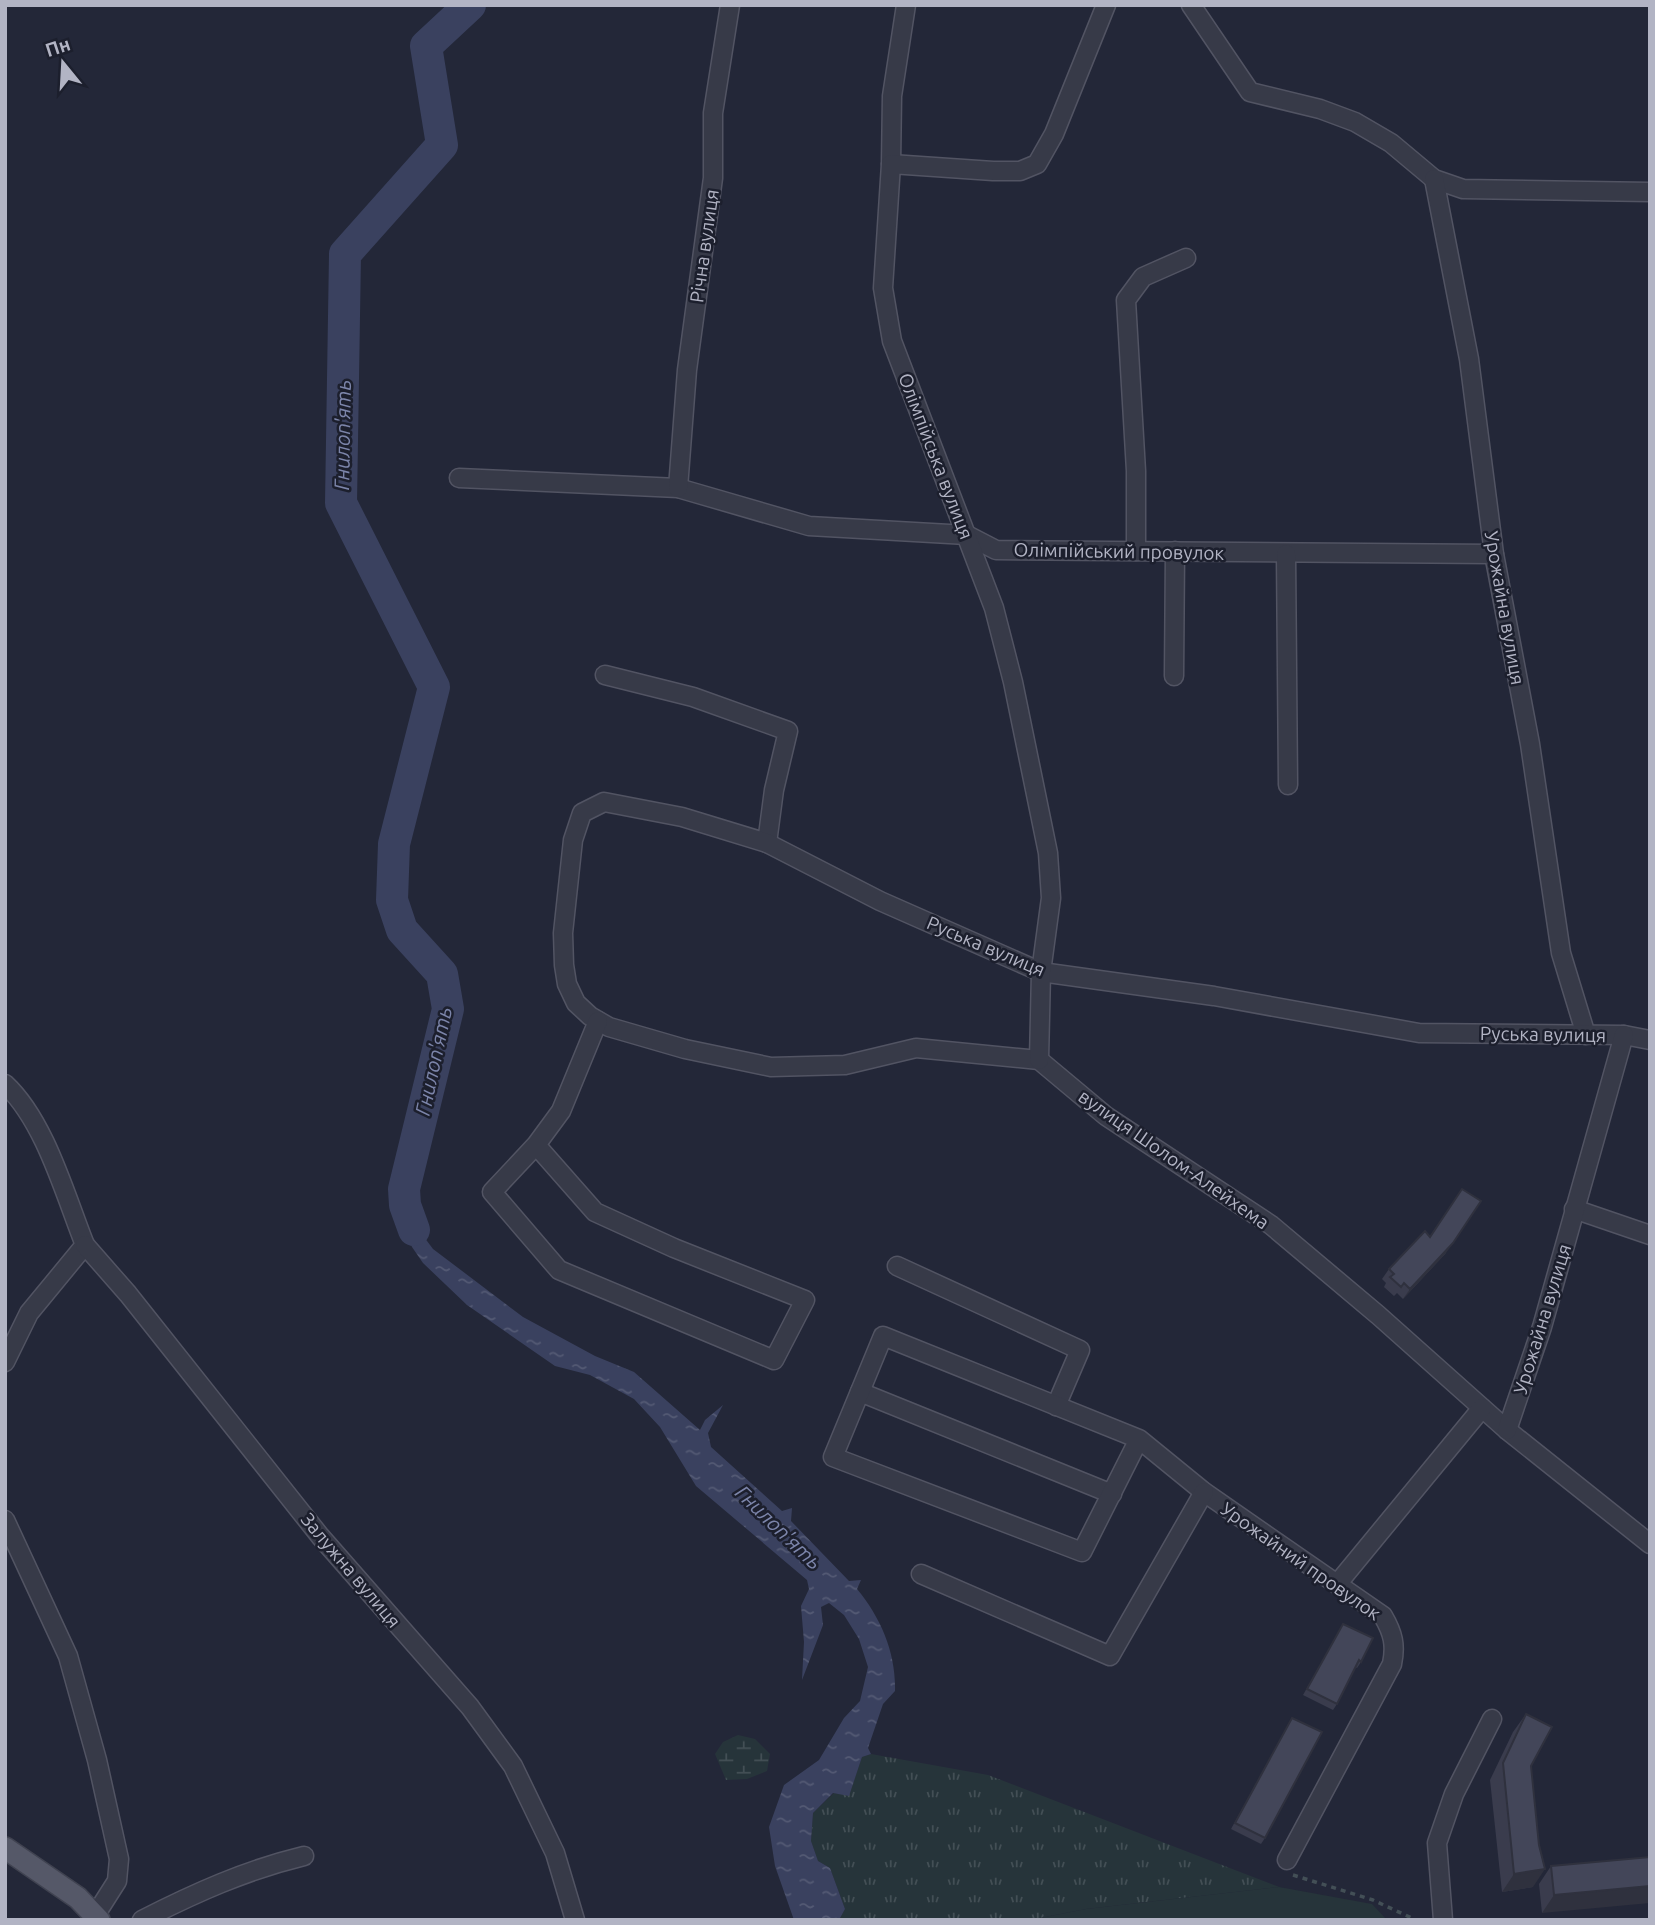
<svg xmlns="http://www.w3.org/2000/svg" width="1655" height="1925" font-family="Ubuntu,sans-serif">
<style>
.grass{fill:url(#grass-tufts)}
.wetland{fill:url(#wetland-marsh)}
.pitch{fill:#26343a}
.water{fill:url(#water-ripples)}
.lines{fill:none;stroke-linecap:round;stroke-linejoin:round}
.river{stroke:#3a415f;stroke-width:32}
.minor-casing{stroke:#525463;stroke-width:21}
.major-casing{stroke:#404351;stroke-width:24}
.path{stroke:#434f56;stroke-width:3.5;stroke-dasharray:5 5;stroke-linecap:butt}
.minor{stroke:#373a48;stroke-width:18}
.major{stroke:#555868;stroke-width:21}
.wall{fill:#3a3c4d}
.shaded-wall{fill:#2f313e}
.building{fill:#434659;stroke:#2f313e;stroke-width:2}
.labels{text-anchor:middle;dominant-baseline:central;stroke-width:5;stroke-linejoin:round;paint-order:stroke}
.street-label{font-size:19px;fill:#b2b4c4;stroke:#1c1f2d}
.water-label{font-size:21px;font-style:italic;fill:#7c85aa;stroke:#1c1f2d}
</style>
<defs>
<pattern id="grass-tufts" width="24" height="20" patternUnits="userSpaceOnUse" patternTransform="scale(1.75)"><rect width="24" height="20" fill="#26343a"/><path d="M3 7l-1-3M5 7V3M7 7l1-3M15 17l-1-3M17 17v-4M19 17l1-3" fill="none" stroke="#434f55"/></pattern>
<pattern id="wetland-marsh" width="20" height="14" patternUnits="userSpaceOnUse" patternTransform="scale(1.75)"><rect width="20" height="14" fill="#26343a"/><path d="M1 5h8M5 5V1M11 12h8M15 12V8" fill="none" stroke="#434f55"/></pattern>
<pattern id="water-ripples" width="26" height="14" patternUnits="userSpaceOnUse" patternTransform="scale(1.75)"><rect width="26" height="14" fill="#3a415f"/><path d="M2 4q2-2 4 0t4 0M15 11q2-2 4 0t4 0" fill="none" stroke="#545a74"/></pattern>
</defs>
<rect width="100%" height="100%" fill="#232738"/>
<path class="grass" d="M871 1754 988 1775 1279 1887 1086 1909 1030 1920H839L845 1909 830 1868 818 1861 811 1841 813 1813 834 1793 849 1795 862 1757Z"/>
<path class="wetland" d="M738 1735 755 1739 770 1754 767 1771 747 1779 726 1780 715 1754 723 1742Z"/>
<path class="pitch" d="M1279 1887 1372 1904 1387 1920H1030L1086 1909Z"/>
<path class="water" d="M404 1189 421 1233 433 1249 523 1317 595 1356 634 1372 700 1430 705 1420 723 1405 708 1433 711 1447 782 1511 792 1508 791 1521 849 1581 861 1580 857 1589C881 1618 896 1653 895 1691L883 1704 868 1748 871 1754 862 1757 849 1796 833 1793 813 1813 811 1841 818 1861 830 1868 845 1909 839 1920H794L775 1866 769 1827 784 1785 819 1760 844 1718 860 1701 868 1667 859 1639 844 1615 829 1603 821 1607 823 1625 802 1680 804 1642 801 1606 809 1589 807 1580 696 1486 660 1427 634 1399 590 1375 555 1366 467 1305 423 1263 412 1247 403 1226 401 1208Z"/>
<g class="lines">
<path class="river" d="M414 1230 405 1205 404 1189 448 1009 442 974 402 930 392 900 394 844 434 687 341 503 345 254 442 145 426 46 470 5"/>
<g class="minor-casing">
<g id="minor">
<path d="M1191 5 1250 92 1320 109 1355 122 1391 143 1434 179 1463 189 1650 192"/>
<path d="M891 164 892 96 906 5"/>
<path d="M1434 179 1469 359 1494 554 1530 744 1561 953 1586 1035"/>
<path d="M459 478 678 488 809 526 967 535 996 550 1494 554"/>
<path d="M678 488 687 370 713 178V113L730 5"/>
<path d="M1136 551V471L1126 300 1143 277 1186 258"/>
<path d="M1286 554 1288 785"/>
<path d="M605 675 693 697 788 731 774 790 767 843"/>
<path d="M1174 676 1175 551"/>
<path d="M1650 1040 1624 1035 1419 1033 1214 996 1041 972 880 901 767 843 682 817 604 802 582 813 573 840 563 933 564 965 567 984 576 1003 590 1016 609 1027 685 1049 771 1067 845 1065 916 1048 1039 1060 1106 1116 1271 1225 1378 1315 1507 1430 1650 1544"/>
<path d="M1039 1060 1041 972 1051 898 1048 853 1013 682 994 608 892 341 883 288 891 164 993 171H1020L1037 164 1054 134 1106 5"/>
<path d="M5 1084C45 1121 65 1195 85 1245L29 1313 5 1362"/>
<path d="M536 1145 492 1192 559 1270 774 1360 805 1300 674 1248 595 1212 536 1145 561 1111 598 1021"/>
<path d="M1574 1209 1650 1235"/>
<path d="M85 1245 128 1294 320 1536 470 1707 513 1766 555 1853 575 1920"/>
<path d="M897 1266 1080 1350 1056 1406"/>
<path d="M860 1392 1112 1494"/>
<path d="M1507 1430 1542 1327 1624 1035"/>
<path d="M1139 1439 1082 1552 833 1457 883 1336 1139 1439 1204 1492 1383 1616C1393 1633 1396 1645 1392 1664L1287 1860"/>
<path d="M5 1520 68 1656 97 1760 119 1859 117 1881 96 1914"/>
<path d="M921 1574 1110 1656 1204 1492"/>
<path d="M1338 1583 1482 1408"/>
<path d="M142 1920C195 1893 246 1870 304 1856"/>
<path d="M1443 1920 1437 1843 1454 1794 1492 1719"/>
</g>
</g>
<g class="major-casing">
<path id="major" d="M5 1848 78 1898 99 1920"/>
</g>
<path class="path" d="M1293 1875 1373 1900 1416 1920"/>
<use href="#minor" class="minor"/>
<use href="#major" class="major"/>
</g>
<g class="wall">
<path d="M1446 1253 1403 1299 1397 1293 1394 1296 1384 1287 1386 1283 1382 1279 1389 1269Z"/>
<path d="M1343 1624 1361 1662 1357 1668 1355 1667 1337 1704 1333 1710 1303 1695Z"/>
<path d="M1526 1714 1531 1766 1533 1887 1502 1892 1490 1780 1513 1732Z"/>
<path d="M1292 1718 1265 1838 1261 1844 1231 1829Z"/>
<path d="M1650 1857 1542 1913 1539 1884 1551 1866Z"/>
</g>
<g class="shaded-wall">
<path d="M1453 1243 1446 1253 1403 1299 1410 1289Z"/>
<path d="M1545 1869 1533 1887 1502 1892 1514 1874Z"/>
<path d="M1650 1886V1903L1542 1913 1554 1895Z"/>
</g>
<g class="building">
<path d="M1462 1189 1481 1201 1453 1243 1410 1289 1404 1283 1401 1287 1390 1277 1394 1274 1389 1269 1425 1231 1430 1237Z"/>
<path d="M1343 1624 1373 1638 1361 1662 1359 1660 1337 1704 1307 1689Z"/>
<path d="M1526 1714 1552 1727 1531 1766 1539 1845 1545 1869 1514 1874 1503 1763Z"/>
<path d="M1292 1718 1322 1732 1265 1838 1235 1823Z"/>
<path d="M1650 1857V1886L1554 1895 1551 1866Z"/>
</g>
<g class="labels">
<g class="street-label">
<text transform="translate(704 246) rotate(-82)">Річна вулиця</text>
<text transform="translate(936 456) rotate(69)">Олімпійська вулиця</text>
<text transform="translate(1119 551) rotate(1)">Олімпійський провулок</text>
<text transform="translate(1505 608) rotate(80)">Урожайна вулиця</text>
<text transform="translate(986 946) rotate(23)">Руська вулиця</text>
<text transform="translate(1543 1034) rotate(1)">Руська вулиця</text>
<text transform="translate(1174 1159) rotate(35)">вулиця Шолом-Алейхема</text>
<text transform="translate(1542 1319) rotate(-73)">Урожайна вулиця</text>
<text transform="translate(1301 1561) rotate(35)">Урожайний провулок</text>
<text transform="translate(351 1570) rotate(50)">Залужна вулиця</text>
</g>
<g class="water-label">
<text transform="translate(342 435) rotate(-89)">Гнилоп'ять</text>
<text transform="translate(433 1061) rotate(-78)">Гнилоп'ять</text>
<text transform="translate(779 1527) rotate(44)">Гнилоп'ять</text>
</g>
</g>
<rect width="1655" height="1925" fill="none" stroke="#b2b4c4" stroke-width="14"/>
<g transform="translate(63 63) rotate(342)" stroke="#1c1f2d" stroke-width="5" paint-order="stroke">
<path d="M0-5L12 26L0 18L-12 26Z" fill="#b2b4c4"/>
<text y="-10" font-size="19" font-weight="bold" text-anchor="middle" fill="#b2b4c4">Пн</text>
</g>
</svg>
